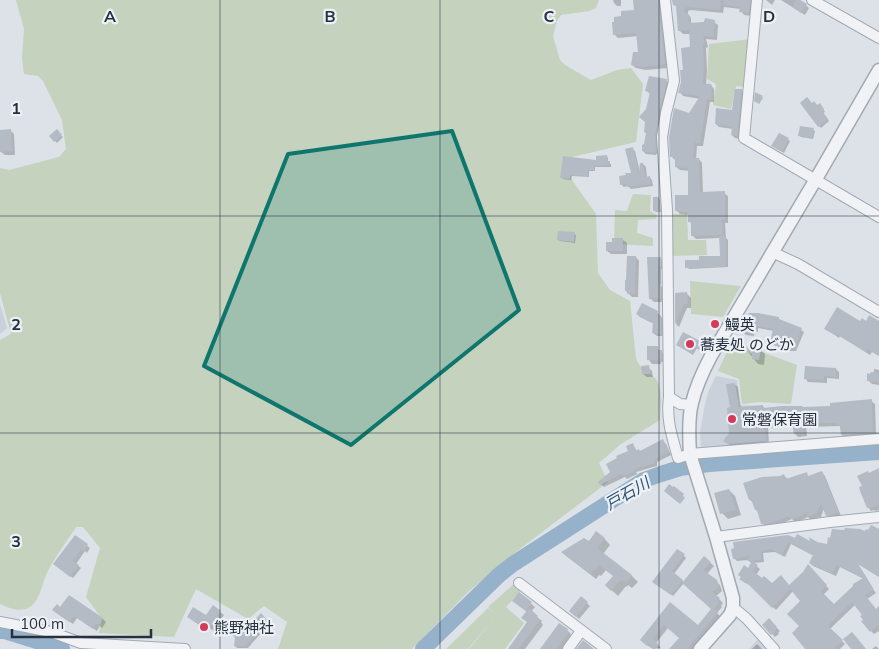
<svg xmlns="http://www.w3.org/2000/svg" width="879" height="649" font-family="Mulish,'Noto Sans JP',sans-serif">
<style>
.built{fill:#cbd1da}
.green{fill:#c4d2be}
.shadow{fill:#0003;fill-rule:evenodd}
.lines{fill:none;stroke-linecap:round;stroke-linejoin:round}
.river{stroke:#96b1ca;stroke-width:16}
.building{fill:#b4bbc5}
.minor-casing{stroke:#a2a9b2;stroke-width:12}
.tertiary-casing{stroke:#a2a9b2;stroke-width:15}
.minor{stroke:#f0f2f6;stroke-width:10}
.tertiary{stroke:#f0f2f6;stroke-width:12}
.marked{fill:#0f766e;fill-opacity:0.2;stroke:#0f766e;stroke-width:4;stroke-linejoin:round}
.grid{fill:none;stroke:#26303f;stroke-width:1;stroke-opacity:0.55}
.poi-dot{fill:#d43b58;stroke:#edf1f5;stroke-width:2}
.labels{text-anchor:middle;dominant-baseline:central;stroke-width:4.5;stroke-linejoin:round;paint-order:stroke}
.poi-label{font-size:15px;fill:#26303f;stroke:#edf1f5;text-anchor:start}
.water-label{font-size:16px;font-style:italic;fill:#2e5175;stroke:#edf1f5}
.grid-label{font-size:16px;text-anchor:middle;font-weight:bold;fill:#26303f;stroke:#edf1f5;stroke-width:4.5;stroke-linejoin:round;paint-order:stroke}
</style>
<rect width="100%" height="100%" fill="#dde2e8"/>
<g class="built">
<path d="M0 304 7 328 0 334Z"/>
<path d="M716 376 737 380 739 405 760 406 764 445 701 447 700 432 705 404 709 390Z"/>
<path d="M759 638 769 649H749Z"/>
</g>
<g class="green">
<path d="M16 0H599L596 8 589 11 561 15 557 21 553 36 560 60 565 65 591 80 617 70 631 68 643 84 636 142 572 157 567 162V169L574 183 596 214 598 273 610 290 630 301 636 358C641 371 646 369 655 378 664 387 660 408 660 420L621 444 599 463 608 482 516 552 468 592 412 649H278L287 622 264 606 248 619 196 589 174 637 99 633 102 619 86 597 100 548 83 527H76C68 540 53 559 47 573 42 583 40 601 30 607 20 613 9 608 0 604V340L11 334 0 293V168L9 170 59 157 66 149 62 120 43 81 38 76 24 74 22 58 24 29Z"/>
<path d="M751 39 745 87 736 86 731 109 713 105 716 84 707 79 709 44Z"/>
<path d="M633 194 651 195 650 211 657 215 656 219 638 220 637 233 653 238V246L614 244 615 210 627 211Z"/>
<path d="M669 214H687L688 240H706L707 255 671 256Z"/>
<path d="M690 281 741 286 723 317 691 314Z"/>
<path d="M732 341 797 365 791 404 760 402 742 404 739 379 718 371Z"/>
<path d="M514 584 521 591 506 607 524 623 505 649H469L497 615 468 649H446L488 608 494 613 488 607Z"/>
</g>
<g class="shadow">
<path d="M613 0H621V6H617L614 3Z"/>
<path d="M634 0H663L668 68 646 70 636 68 632 65 639 54 638 36 618 38 615 35 623 17 635 11Z"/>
<path d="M677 0H753L752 16 744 15 741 11V9L724 7 723 13 691 10 688 11V14L691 18V24L714 22 718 25 717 40 706 39 708 47 706 48 707 70 706 86 710 84 714 89V102H710L703 146H697L696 159H699L702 163 703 193H724L728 196V223H725L726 238 728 240V267L689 269 687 267 700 261 721 257 720 238 696 239 692 235V225L690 222 689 215 680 214 677 211 689 196V171L680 170 676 167V161L672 157 689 114 700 99 683 96 680 92 684 71 691 47V34H683L679 30Z"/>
<path d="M766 0H775L772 5Z"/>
<path d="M781 0H800L809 8 805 15Z"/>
<path d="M666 80 670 84 659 154H656V155L646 154 643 151 647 134V109L650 94 647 91Z"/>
<path d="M741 90 744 93 740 139 735 138 732 135 733 129 719 127 716 124 733 112Z"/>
<path d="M812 104 817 106H821L825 112 823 113 829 121 821 128 819 126Z"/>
<path d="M813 130 815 131 813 139 801 137 800 136Z"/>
<path d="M0 131H11L14 134 15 155H5L1 152Z"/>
<path d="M56 131 63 137 57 143 50 136Z"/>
<path d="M779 134 790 141 784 153 774 147Z"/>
<path d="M632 149 635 151 640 172 643 164 646 167 647 178H650L652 180 653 186 631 189 628 186 624 187 621 184 632 174Z"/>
<path d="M607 156 608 158V162L611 164V167H595V171H589V177L572 176 571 180 563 179 562 177Z"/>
<path d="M659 199 660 200 661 212H656L655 211Z"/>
<path d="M574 234 576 235 575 243 560 241 558 239Z"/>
<path d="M623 240 627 243V254H611L607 251Z"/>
<path d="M636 257 639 261 638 297H632L626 291Z"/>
<path d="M649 258H660L664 262V269H661V286L664 289V302H654L650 298Z"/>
<path d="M676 294H687L691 298V308H687L679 327 676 324Z"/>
<path d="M657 312 664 320V336H657L653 333 654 324 640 317 637 314Z"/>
<path d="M778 318 781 321 801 330 804 332 796 351H788L774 345 771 342 774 331 758 328V332L755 331 754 336 746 335 743 332V329Z"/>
<path d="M866 322 879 323V356L872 352 870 355 840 336 839 338 826 329Z"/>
<path d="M703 344 704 345 701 351 697 348 693 355 678 345Z"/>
<path d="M657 348 665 355V362H661V364H652L649 360Z"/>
<path d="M760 349 765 354 764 365 758 364 748 352Z"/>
<path d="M648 367 652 371 653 377H647L643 374Z"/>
<path d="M836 369 839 372V379L827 378V383L808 382 805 378Z"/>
<path d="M874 369 879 370V385L872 384 868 380 874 374Z"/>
<path d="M734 384 738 387 741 408 763 406 765 409 831 408 871 401 875 404 876 435 845 438 842 435 840 426 806 427 807 436 798 437 795 434 793 426 768 428 769 444 732 447 725 441 731 434V409Z"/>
<path d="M663 441 666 444 671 455 657 462V466L636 472 637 474 627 479 625 477 604 487 601 484 630 451 633 445 637 451 640 452Z"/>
<path d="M879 470V510L875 511 874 510 871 511 868 507 863 487 869 474Z"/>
<path d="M822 472 825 476 841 516 831 519 827 515 824 508 821 517 811 520 808 517 797 522H795L792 519 776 526 766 527 762 523 759 513 756 510 754 503 750 500 745 484 784 476 788 479 806 474 809 477Z"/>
<path d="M729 490 735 496 741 515 728 519 722 513Z"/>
<path d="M879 530V577L858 564 875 592 876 593 867 599 876 611 879 612V631L874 634 871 631 863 621V616L855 605 830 629 845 644 840 649H807L801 626 802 601 793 591 776 610 750 584 749 585 744 582 748 569 752 564 748 560 737 561 734 558 787 536 812 543 828 545 865 533ZM791 544 814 556 810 563 813 566 836 576 840 567 864 579 834 606 823 595 829 589 808 566 804 573 790 586 772 585 756 575 760 569 753 563 764 562 763 553 775 552 785 557Z"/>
<path d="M75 536 90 548 87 553 85 551 76 564 81 568 73 578 58 567Z"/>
<path d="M604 538 610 545 603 554 632 576 638 582 632 588 628 585 627 587 626 586 618 596 606 585 614 576 606 570 601 576 599 575 596 579 569 558 563 553Z"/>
<path d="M678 550 686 558 674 574 685 583 705 558 714 566 707 574 720 585 722 591 716 596 723 603 721 606 722 607 717 613 721 617 694 649H672L680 638 668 628 656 643 661 648 653 649 645 644 670 604 698 627 713 609 684 583 673 596 656 584Z"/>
<path d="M519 594 535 607 531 612 542 621 541 622 543 625 525 649H509L528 623 527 612 518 605Z"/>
<path d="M70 597 103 619 106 622 102 628 100 626 97 631 77 618 73 624 57 613Z"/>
<path d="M581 598 590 606 579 619 570 611Z"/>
<path d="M220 612 224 615 214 631 204 624 202 627 188 617H207Z"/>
<path d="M261 615 269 624 248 648H237L235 646 248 628Z"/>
<path d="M769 620 780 631 778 633 779 634 775 637 764 625Z"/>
<path d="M567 630 571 634 570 635 572 637 562 649H541Z"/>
<path d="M757 644 762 649H752Z"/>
<path d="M876 646 879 649H872Z"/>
</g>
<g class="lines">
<g class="river">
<path d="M0 631H5L62 649"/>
<path d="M423 649 499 575 513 564 644 480 661 474 680 468 709 464 879 452"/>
</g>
</g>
<g class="building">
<path d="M633 0H658L665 64 642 67 631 65 633 52H638L636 33 613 35 612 22H614V17L621 16V11L634 10Z"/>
<path d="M672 0H721L720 10 687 7 685 8 684 12 688 13 689 23 704 22 705 18 715 20 714 37 703 36 705 44H703L704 65 703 84H708L710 82 709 84H711L712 87 711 99H707L700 143H694L693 158H699L700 192 725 191V220H722L723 235 691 236V222H688V212L675 211V195H688V168L675 167V157H670L669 137 673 114 674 108 689 113 700 96 678 93 681 82 680 70H683L681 48 689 47 690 46 689 30 678 31 676 6 673 5Z"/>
<path d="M724 0H750L749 13 739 12 740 7 723 5Z"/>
<path d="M796 0H800L807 4 801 13 792 7Z"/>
<path d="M649 76 667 79V81L659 111 655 136 656 152 653 151V153L642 151V145L644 144 646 133 644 132 645 122 639 117 646 109 650 92 645 91Z"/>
<path d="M734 88 742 89 737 136 731 135 732 127 715 124 716 108 732 110 735 88Z"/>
<path d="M755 92 763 96 762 97 763 98 759 104 754 101Z"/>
<path d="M807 97 812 103 814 101 817 105 820 103 824 109 822 111 828 119 818 127 800 103Z"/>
<path d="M800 126 814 128 812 138 798 136Z"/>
<path d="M11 129 12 151 0 152V130Z"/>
<path d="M57 129 62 135 54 142 49 136Z"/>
<path d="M779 133 789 138 782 152 771 146Z"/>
<path d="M633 147 639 173 640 163H643L645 177 650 176 651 184 627 187 626 184 620 185 619 176 626 175 625 173H631L625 149Z"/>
<path d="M607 155V161H610V165L594 166V170H588V176L570 175V179L560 178 563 156 596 160V156Z"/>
<path d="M653 197H659L660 211H653Z"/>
<path d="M558 231 575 232 574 242 557 240Z"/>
<path d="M719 236H726V266L720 267 685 268V260H699V256H720Z"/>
<path d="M612 238H623V251H606V242H612Z"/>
<path d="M627 256H636L635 282V294H627V291H625V280H626Z"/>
<path d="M647 257H661V266H658V284H661V298L649 299Z"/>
<path d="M687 292 688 304H684L675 324V293Z"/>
<path d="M642 303 658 311 657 313 661 316V334L652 333 653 323 636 314Z"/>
<path d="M837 307 860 321 862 318 866 321 869 315 879 321V356L868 349 866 352 836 334 835 335 824 329Z"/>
<path d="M749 313H758L779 317V319L802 328 794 349H784L770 343 773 329 756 326 755 329H752L751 333 741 332V328Z"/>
<path d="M683 332 704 343 700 350 695 348 692 354 676 345Z"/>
<path d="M749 345 761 348 759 360 752 359V354L747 352Z"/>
<path d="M647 346H658V350H662V359H658V360H647Z"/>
<path d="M649 365 650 374H642L641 366Z"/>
<path d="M805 366 836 368V377L824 376V380L804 379Z"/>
<path d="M871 372 879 373V382L867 381V373L870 374Z"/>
<path d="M735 383 739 407 763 405V408L782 406H802L803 407 830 406V403L872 399 873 433 841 435 840 425H837V423H831L804 424V433L794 434 792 423 765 426 766 441 728 444 723 441 729 433 727 408 730 407 726 384Z"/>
<path d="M663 439 669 452 655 459V463L634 469 635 471 623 476 621 474 600 485 598 482 610 472 606 464 617 458 616 456 628 451 626 446 633 443 636 451 639 449 640 451Z"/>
<path d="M879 468V505L870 508V507L867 508 860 491 859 487 862 486 857 476 868 471 869 473Z"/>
<path d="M822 471 839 513 826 516 821 504 817 513 806 517 809 512 793 519H790L789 516 771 523 761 524 757 510H755L751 499 749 500 743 483 762 477 780 476 784 474 786 479 807 472 808 476Z"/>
<path d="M669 484 673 487 674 486 684 494 683 496 685 498 680 504 664 491Z"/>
<path d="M729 489 736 510 720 514 714 493Z"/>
<path d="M871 525 879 529V576L858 564 873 588V590L865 595 876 609 879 606V625L870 632 861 621 863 620 860 616 862 615 852 602 828 626 843 640 834 649H805L792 633 799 626 787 614 800 601 790 589 772 608 746 582 745 583 739 579 741 577 738 575 744 565 748 568 752 561 758 565 753 571 762 578 764 576 772 583 781 575 789 585 803 572 808 564 827 585 821 591 834 604 853 586V584L863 578 837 565 832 574 809 563 813 555 788 542 782 555 771 549 761 551V560L747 561 750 556 733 559 731 549 734 548 733 542 788 535 795 538 797 534 810 541 809 537 817 542 827 544 828 537 830 538 832 529 844 530 845 528 860 529 865 531 866 529 868 530Z"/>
<path d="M596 531 605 538 597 548 632 575 626 583 622 580 620 582 619 581 611 591 605 585 613 576 599 565 594 571 593 570 590 574 561 552 584 538 589 541Z"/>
<path d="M75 535 88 544 84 551 81 549 73 561 79 565 70 577 53 564Z"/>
<path d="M677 549 685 554 672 571 683 580 671 595 652 582Z"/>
<path d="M704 556 711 562 703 570 717 580 719 587 712 592 720 598 717 601 719 602 714 609 718 612 687 649H669L679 638 664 625 653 639 658 644 654 649 648 644 647 646 640 640 670 602 698 625 711 609 682 583Z"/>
<path d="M519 592 532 602 526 611 512 601Z"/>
<path d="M69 595 103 618 99 625 96 624 93 629 74 616 69 622 52 610 57 604 60 607Z"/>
<path d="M581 596 588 602 576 617 569 611Z"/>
<path d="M213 605 221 611 210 628 200 621 198 624 187 617 193 607 206 615Z"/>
<path d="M529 608 538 616 537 617 540 620 518 649H508L527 622 521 618Z"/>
<path d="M261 613 268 621 246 646H234L235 637 224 629 232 619 235 622 238 619 248 627Z"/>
<path d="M769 618 777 627 775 629 776 630 771 635 762 625Z"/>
<path d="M559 623 568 629 567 631 569 632 556 649H540Z"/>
<path d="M852 632 858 639 866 649H851L843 639Z"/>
<path d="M583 640 594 649H576Z"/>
</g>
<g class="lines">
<g class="minor-casing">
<g id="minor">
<path d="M665 0 674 81 666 113 662 137 667 210 669 397 680 404 691 405"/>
<path d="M757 0 744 138 879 217"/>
<path d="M812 0 879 38"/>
<path d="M772 252 798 264 879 312"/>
<path d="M669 397C666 420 672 436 678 458L690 454 879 439"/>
<path d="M716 537 830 522 879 517"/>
<path d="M519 583 606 649"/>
<path d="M733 607 747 619 774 649"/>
<path d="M0 622 51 632 81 643 185 649"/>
<path d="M568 649 581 631"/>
</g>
</g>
<g class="tertiary-casing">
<path id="tertiary" d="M700 649 730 615 733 607V598L716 537 690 454C689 438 688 418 692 403 696 386 703 371 711 356L816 179 879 70"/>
</g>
<use href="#minor" class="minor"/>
<use href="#tertiary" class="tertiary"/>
</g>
<path class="marked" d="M452 131 519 310 351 445 204 366 288 154Z"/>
<path class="grid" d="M220 0V649M440 0V649M659 0V649M0 216H879M0 433H879"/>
<g class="poi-dot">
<circle cx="715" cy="324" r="5"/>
<circle cx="690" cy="344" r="5"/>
<circle cx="732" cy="419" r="5"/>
<circle cx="204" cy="627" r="5"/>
</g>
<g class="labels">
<g class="poi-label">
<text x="725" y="324">鰻英</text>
<text x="700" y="344">蕎麦処 のどか</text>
<text x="742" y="419">常磐保育園</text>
<text x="214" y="627">熊野神社</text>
</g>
<g class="water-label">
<text transform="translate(627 493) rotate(-30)">戸石川</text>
</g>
</g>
<g class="grid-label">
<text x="110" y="22">A</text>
<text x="330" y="22">B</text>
<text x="549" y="22">C</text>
<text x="769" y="22">D</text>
<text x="16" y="114">1</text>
<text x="16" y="330">2</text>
<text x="16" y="547">3</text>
</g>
<path d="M12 629v8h139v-8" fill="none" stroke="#26303f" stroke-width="2.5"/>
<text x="20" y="629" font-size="15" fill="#26303f" stroke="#edf1f5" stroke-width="4" paint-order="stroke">100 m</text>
</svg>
